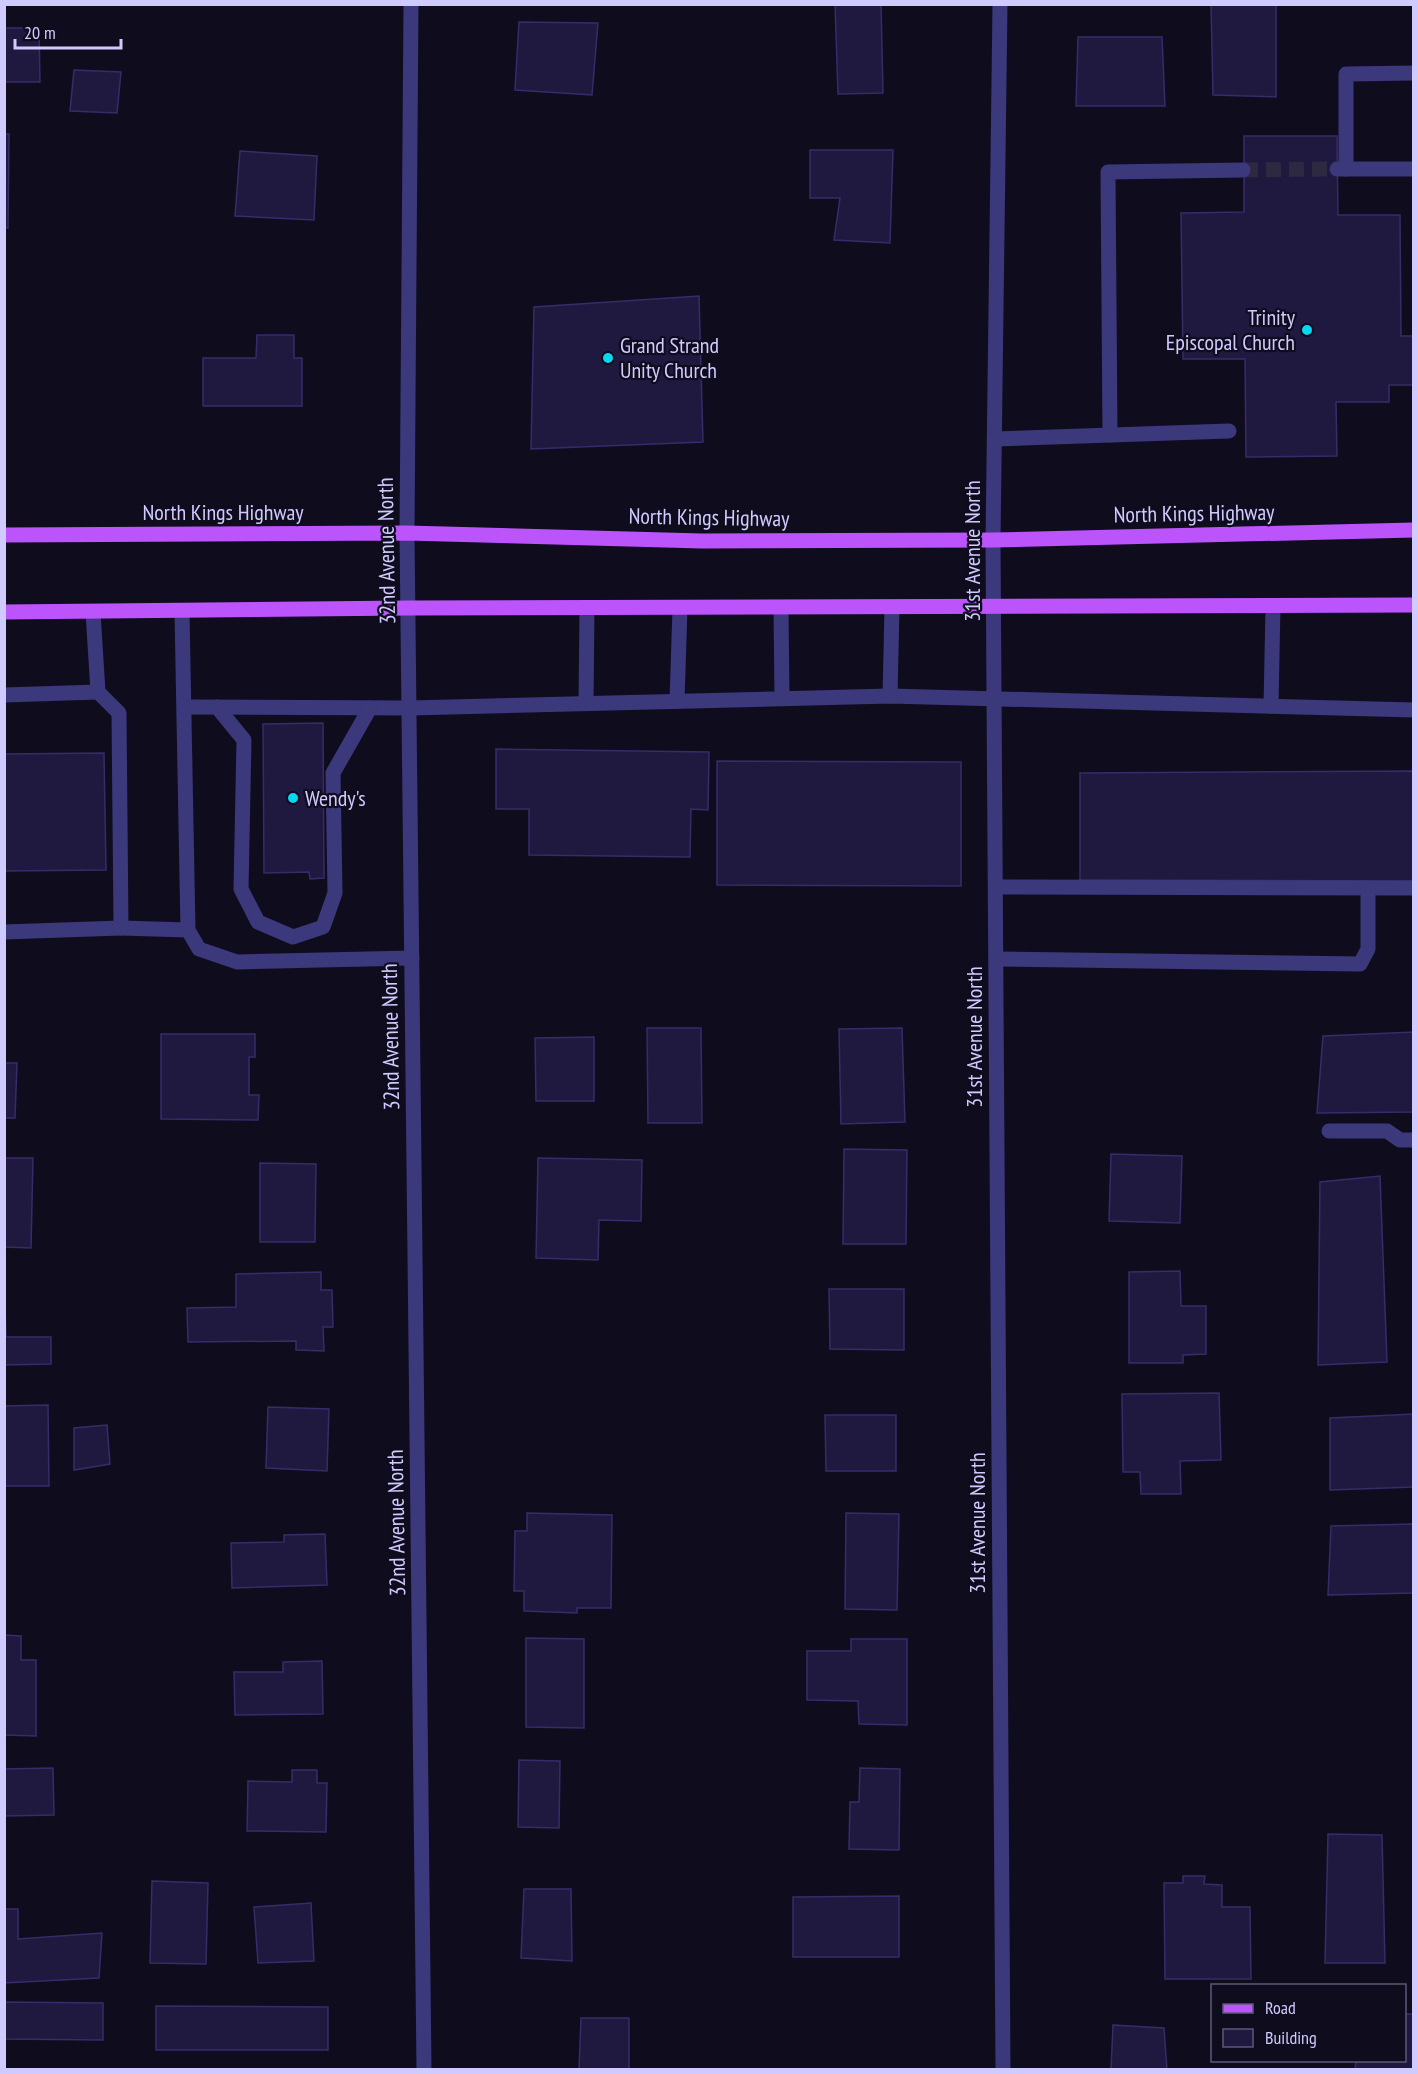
<svg xmlns="http://www.w3.org/2000/svg" width="1418" height="2074" font-family="'PT Sans Narrow',sans-serif">
<style>
.building{fill:#20193f;stroke:#382b6a;stroke-width:1.5}
.lines{fill:none;stroke-linecap:round;stroke-linejoin:round}
.minor-tunnel{stroke:#2c2940;stroke-width:15;stroke-dasharray:15 8;stroke-linecap:butt}
.minor{stroke:#3b387c;stroke-width:15}
.major{stroke:#bc54fc;stroke-width:15}
.poi-dot{fill:#05d9f0;stroke:#0f0c1e;stroke-width:2}
.labels{text-anchor:middle;dominant-baseline:central;stroke-width:4.5;stroke-linejoin:round;paint-order:stroke}
.poi-label{font-size:22px;fill:#d0cbfe;stroke:#0f0c1e;text-anchor:start}
.street-label{font-size:22px;fill:#d0cbfe;stroke:#0f0c1e}
</style>
<rect width="100%" height="100%" fill="#0f0c1e"/>
<g class="building">
<path d="M835 4H881L883 93 838 94Z"/>
<path d="M1211 4H1276V97L1213 95Z"/>
<path d="M519 22 598 23 592 95 515 90Z"/>
<path d="M4 28H39L40 82H4Z"/>
<path d="M1078 37H1162L1165 106H1076Z"/>
<path d="M74 70 121 72 117 113 70 111Z"/>
<path d="M4 134H9L8 228H4Z"/>
<path d="M1244 136H1337L1338 215H1400L1401 336H1414V385H1389V402H1336L1337 456 1246 457 1245 359H1183L1181 213 1244 212Z"/>
<path d="M810 150H893L890 243 834 240 840 198H810Z"/>
<path d="M240 151 317 156 314 220 235 216Z"/>
<path d="M699 296 703 442 531 449 534 307Z"/>
<path d="M257 335H294V358H302V406H203V358H256Z"/>
<path d="M323 723 324 878 310 879 309 872 264 873 263 724Z"/>
<path d="M496 749 709 752 708 810 691 809 690 857 529 855V809H496Z"/>
<path d="M104 753 106 870 4 871V754Z"/>
<path d="M717 761 961 762V886L717 885Z"/>
<path d="M1414 771V881L1080 880V773Z"/>
<path d="M647 1028H701L702 1123H648Z"/>
<path d="M902 1028 905 1122 841 1124 839 1029Z"/>
<path d="M1414 1032V1112L1317 1113 1323 1036Z"/>
<path d="M161 1034H255V1057H249V1095H259L258 1120 161 1119Z"/>
<path d="M594 1037V1101H536L535 1038Z"/>
<path d="M4 1063H17L15 1118H4Z"/>
<path d="M844 1149 907 1150 906 1244H843Z"/>
<path d="M1111 1154 1182 1156 1180 1223 1109 1221Z"/>
<path d="M4 1158H33L31 1248 4 1247Z"/>
<path d="M538 1158 642 1160 641 1221 599 1220 598 1260 536 1258Z"/>
<path d="M260 1163 316 1164 315 1242H260Z"/>
<path d="M1380 1176 1387 1362 1318 1365 1320 1182Z"/>
<path d="M4 1269 6 1337H51V1364L4 1365Z"/>
<path d="M1180 1271 1181 1306H1206V1354L1183 1355V1363H1129V1272Z"/>
<path d="M321 1272V1290H332L333 1327H323L324 1351 296 1350V1341L188 1342 187 1308 236 1307V1274Z"/>
<path d="M829 1289H904V1350L830 1349Z"/>
<path d="M1219 1393 1221 1460 1180 1461 1181 1494H1141L1140 1472H1123L1122 1394Z"/>
<path d="M48 1405 49 1486H4V1406Z"/>
<path d="M268 1407 329 1409 327 1471 266 1468Z"/>
<path d="M1414 1414V1487L1330 1490V1418Z"/>
<path d="M825 1415H896V1471H826Z"/>
<path d="M107 1425 110 1464 74 1470V1428Z"/>
<path d="M527 1513 612 1515 611 1608H577V1613L524 1611V1591H514L515 1531H527Z"/>
<path d="M846 1513 899 1514 897 1610 845 1609Z"/>
<path d="M1414 1524V1593L1328 1595 1331 1526Z"/>
<path d="M325 1534 327 1585 232 1588 231 1543 284 1542V1535Z"/>
<path d="M4 1635 21 1636V1660H36V1736L4 1735Z"/>
<path d="M526 1638 584 1639V1728L526 1727Z"/>
<path d="M851 1639H907V1725L859 1724 858 1701 807 1700V1651H851Z"/>
<path d="M322 1661 323 1714 235 1715 234 1672H283V1662Z"/>
<path d="M519 1760 560 1761 559 1828 518 1827Z"/>
<path d="M53 1768 54 1815 4 1816V1769Z"/>
<path d="M860 1768 900 1769 899 1850 849 1849 850 1802H859Z"/>
<path d="M292 1770H317V1783H327L326 1832 247 1831 248 1781 292 1782Z"/>
<path d="M1328 1834 1382 1835 1385 1963H1325Z"/>
<path d="M1183 1876H1205L1204 1884 1222 1885V1907H1250L1251 1979H1165L1164 1883H1183Z"/>
<path d="M152 1881 208 1883 206 1964 150 1963Z"/>
<path d="M524 1889H571L572 1961 521 1958Z"/>
<path d="M899 1896V1957H793V1897Z"/>
<path d="M311 1903 314 1961 258 1963 254 1907Z"/>
<path d="M4 1909H18V1939L102 1933 99 1978 4 1983Z"/>
<path d="M4 2002 103 2003V2040L4 2039Z"/>
<path d="M156 2006 328 2007V2050H156Z"/>
<path d="M1404 2014H1414V2070H1355L1356 2060H1404Z"/>
<path d="M581 2018H629V2070H579Z"/>
<path d="M1113 2025 1164 2028 1167 2070H1111Z"/>
</g>
<g class="lines">
<path class="minor-tunnel" d="M1243 170 1337 169"/>
<g class="minor">
<path d="M411 4 407 533 424 2070"/>
<path d="M1000 4 993 540 1003 2070"/>
<path d="M1337 169H1414"/>
<path d="M1346 169V74L1414 73"/>
<path d="M1110 435 1108 172 1243 170"/>
<path d="M995 439 1229 431"/>
<path d="M781 608 782 698"/>
<path d="M182 612 188 930 199 949 237 962 412 958"/>
<path d="M4 695 98 692 93 612"/>
<path d="M890 696 892 608"/>
<path d="M677 701 680 608"/>
<path d="M586 703 587 608"/>
<path d="M1271 706 1273 606"/>
<path d="M185 707 410 708 890 696 1414 710"/>
<path d="M217 707 244 740 241 889 258 922 293 937 323 927 335 893 333 773 370 708"/>
<path d="M996 887 1414 888"/>
<path d="M121 928 188 930"/>
<path d="M4 932 121 928 119 713 98 692"/>
<path d="M996 959 1360 964 1368 949V888"/>
<path d="M1329 1131H1387L1400 1140H1414"/>
</g>
<g class="major">
<path d="M4 535 407 533 702 541 993 540 1414 530"/>
<path d="M4 612 409 608 1414 605"/>
</g>
</g>
<g class="poi-dot">
<circle cx="1307" cy="330" r="6"/>
<circle cx="608" cy="358" r="6"/>
<circle cx="293" cy="798" r="6"/>
</g>
<g class="labels">
<g class="poi-label">
<text x="1295" y="317" text-anchor="end">Trinity<tspan x="1295" dy="25">Episcopal Church</tspan></text>
<text x="620" y="345">Grand Strand<tspan x="620" dy="25">Unity Church</tspan></text>
<text x="305" y="798">Wendy's</text>
</g>
<g class="street-label">
<text x="223" y="512">North Kings Highway</text>
<text transform="translate(1194 513) rotate(-1)">North Kings Highway</text>
<text transform="translate(709 517) rotate(1)">North Kings Highway</text>
<text transform="translate(386 551) rotate(-91)">32nd Avenue North</text>
<text transform="translate(972 551) rotate(-90)">31st Avenue North</text>
<text transform="translate(390 1037) rotate(-91)">32nd Avenue North</text>
<text transform="translate(974 1037) rotate(-90)">31st Avenue North</text>
<text transform="translate(396 1523) rotate(-91)">32nd Avenue North</text>
<text transform="translate(977 1523) rotate(-90)">31st Avenue North</text>
</g>
</g>
<rect width="1418" height="2074" fill="none" stroke="#d0cbfe" stroke-width="12"/>
<rect x="1211" y="1984" width="195" height="78" fill="#0f0c1e" stroke="#5c5878" stroke-width="1.5"/>
<rect x="1223" y="2004" width="30" height="9" fill="#bc54fc" stroke="#5c5878" stroke-width="1.5"/>
<text x="1265" y="2014" font-size="18" fill="#d0cbfe">Road</text>
<rect x="1223" y="2029" width="30" height="18" fill="#20193f" stroke="#5c5878" stroke-width="1.5"/>
<text x="1265" y="2044" font-size="18" fill="#d0cbfe">Building</text>
<path d="M15 39v9h106v-9" fill="none" stroke="#d0cbfe" stroke-width="3"/>
<text x="24" y="39" font-size="18" fill="#d0cbfe" stroke="#0f0c1e" stroke-width="4.5" paint-order="stroke">20 m</text>
</svg>
